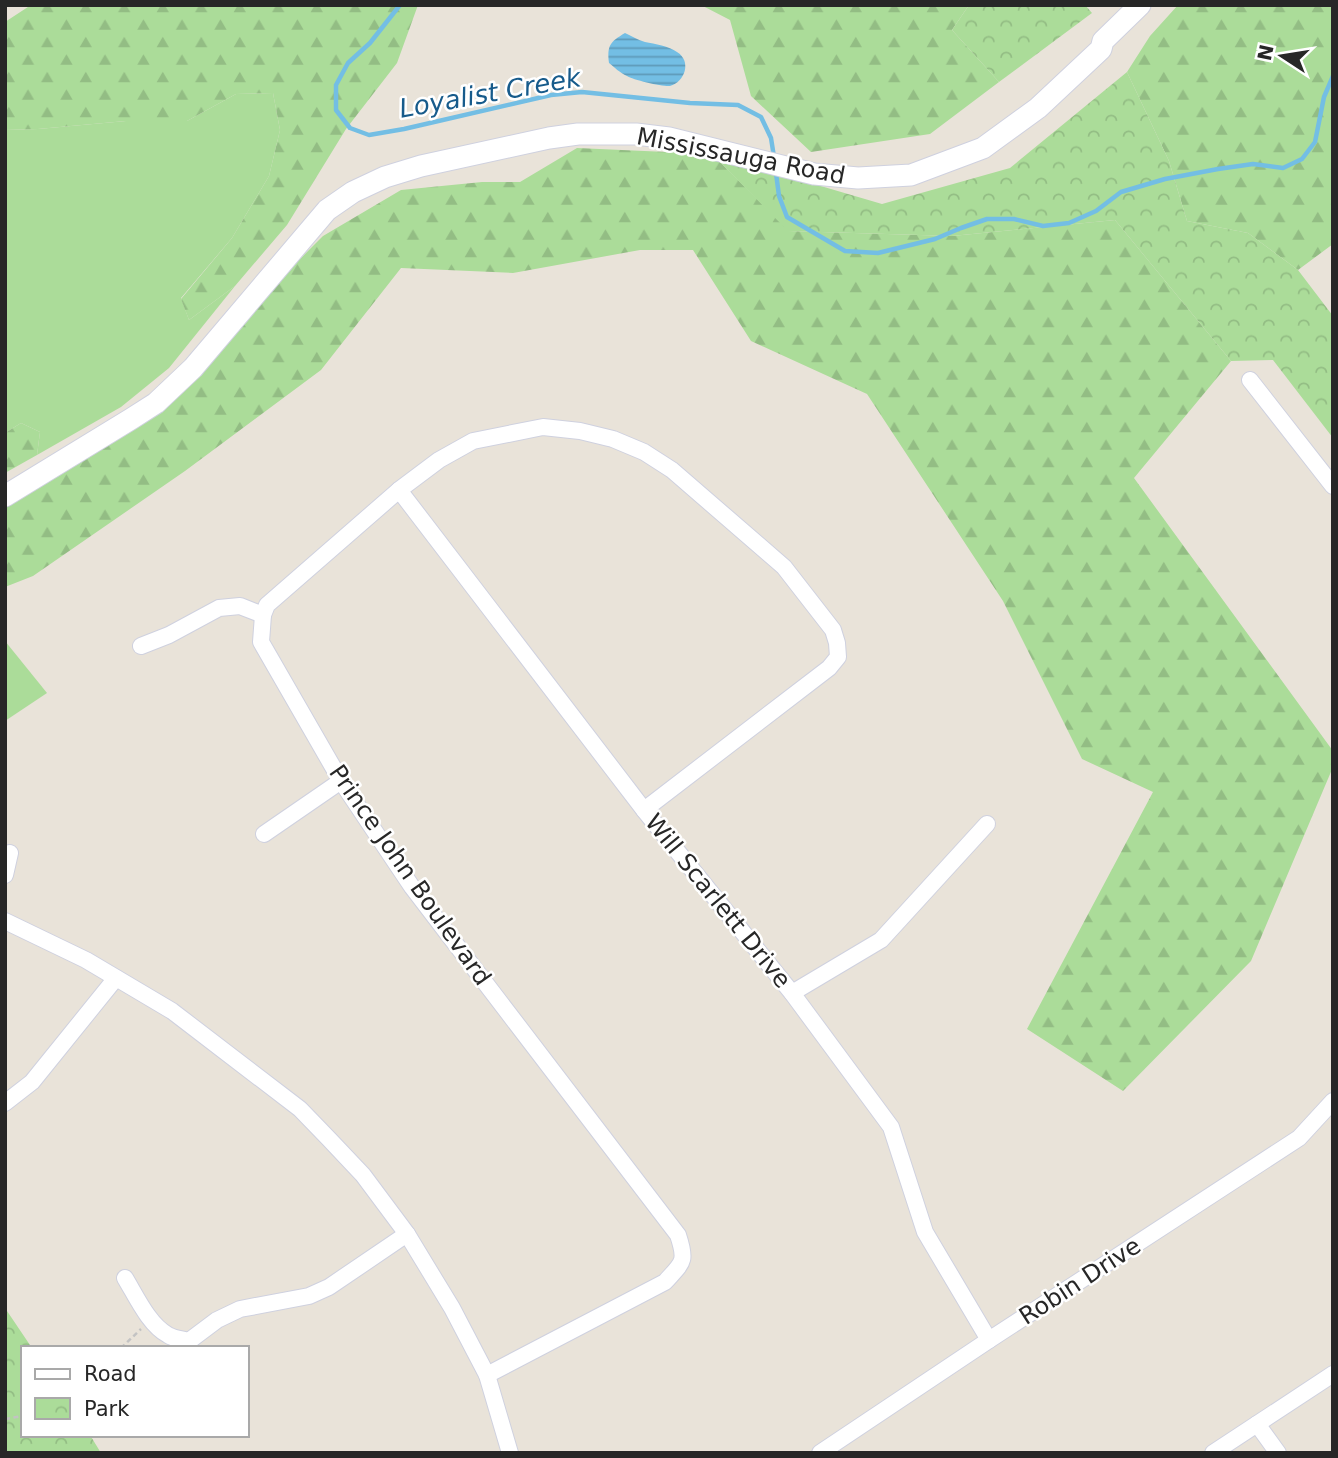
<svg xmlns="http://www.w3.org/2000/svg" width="1338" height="1458" font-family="'DejaVu Sans',sans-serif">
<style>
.grass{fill:#abdc99}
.forest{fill:url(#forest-firs)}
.park{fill:url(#park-crowns)}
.water{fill:url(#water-rules)}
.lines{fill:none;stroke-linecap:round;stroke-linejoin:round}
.stream{stroke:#73bee4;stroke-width:4.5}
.street-casing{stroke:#cfd1df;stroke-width:18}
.secondary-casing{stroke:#cfd1df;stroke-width:23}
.path{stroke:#c3c3c3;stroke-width:2.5;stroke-dasharray:5 3.5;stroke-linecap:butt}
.street{stroke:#fff;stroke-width:16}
.secondary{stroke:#fff;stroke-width:21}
.labels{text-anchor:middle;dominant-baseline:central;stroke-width:5;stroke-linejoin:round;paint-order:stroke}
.street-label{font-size:24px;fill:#272727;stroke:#fff}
.water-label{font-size:26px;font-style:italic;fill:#175b8b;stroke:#fff}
</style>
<defs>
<pattern id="forest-firs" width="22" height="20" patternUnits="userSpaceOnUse" patternTransform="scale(1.75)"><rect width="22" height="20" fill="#abdc99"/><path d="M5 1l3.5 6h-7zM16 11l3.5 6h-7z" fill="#93bd84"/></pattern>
<pattern id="park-crowns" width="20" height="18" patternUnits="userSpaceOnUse" patternTransform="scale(1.75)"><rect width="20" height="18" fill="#abdc99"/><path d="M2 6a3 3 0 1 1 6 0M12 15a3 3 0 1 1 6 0" fill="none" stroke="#93bd84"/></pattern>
<pattern id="water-rules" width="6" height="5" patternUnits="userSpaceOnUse" patternTransform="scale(1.75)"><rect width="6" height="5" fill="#73bee4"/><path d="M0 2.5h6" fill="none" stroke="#5e9ab9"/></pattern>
</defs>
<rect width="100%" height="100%" fill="#e9e3d9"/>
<g class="grass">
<path d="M273 93 280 130 269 176 232 238 181 298 189 320 235 286 169 368 121 407 37 455 40 432 21 423 5 433V130L38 129 126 121H187L236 94Z"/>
<path d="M5 641 47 693 5 721Z"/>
</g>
<g class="forest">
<path d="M31 5H418L397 63 346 129 287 225 235 286 189 320 181 299 232 238 269 176 280 130 273 93 236 94 187 121H126L38 129 5 130V22Z"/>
<path d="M701 5H969L952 30 999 82 930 134 811 152 751 96 730 20Z"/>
<path d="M1178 5H1333V244L1298 270 1248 233 1187 221 1169 161 1127 72 1150 36Z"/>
<path d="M577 148 712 154 789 231 952 236 1115 220 1231 361 1134 478 1333 751V767L1251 961 1123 1091 1027 1029 1153 792 1082 759 1003 601 867 394 751 341 693 250H640L513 273 401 268 321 370 185 471 33 576 5 587V507L52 479 181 390 263 296 323 236 401 190 482 182H520Z"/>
<path d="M21 423 40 432 37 455 5 473V433Z"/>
</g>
<g class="park">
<path d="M969 5H1085L1092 13 999 82 952 30Z"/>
<path d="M1127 72 1169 161 1187 221 1248 233 1298 270 1333 316V438L1273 360 1231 361 1115 220 952 236 788 231 712 154 882 204 1010 168Z"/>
<path d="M5 1308 32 1348H23V1435H90L101 1453H5Z"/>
</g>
<path class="water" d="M625 33C632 36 638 40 645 42 655 44 669 46 677 52 692 61 685 82 670 86 664 87 633 80 627 76 620 73 614 67 609 63 607 45 610 42 625 33Z"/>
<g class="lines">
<g class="stream">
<path d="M400 5 370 43 348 63 336 85V110L350 128 369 135 404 129 551 95 582 92 690 103 738 105 761 117 771 138 774 157"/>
<path d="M776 173 779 196 787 217 845 251 878 253 935 239 961 228 987 219H1014L1043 226 1069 223 1096 211 1121 192 1165 179 1218 169 1253 164 1283 168 1302 159 1315 142 1324 97 1333 76"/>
</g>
<g class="street-casing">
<g id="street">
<path d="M1250 380 1333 486"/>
<path d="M399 490 644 810 792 993 891 1127 925 1232 989 1340"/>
<path d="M141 646 169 635 219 608 240 606 263 615"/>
<path d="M264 834 341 781"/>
<path d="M5 875 10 853"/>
<path d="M5 921 86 960 172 1011 300 1109 329 1139 363 1175 407 1234 452 1308 487 1375 510 1453"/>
<path d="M792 993 881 940 987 824"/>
<path d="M5 1103 32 1082 116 978"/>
<path d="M125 1278C136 1296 149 1325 168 1335 174 1339 182 1339 189 1341L217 1320 240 1309 309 1296 329 1287 407 1234"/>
<path d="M487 1375 665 1282C683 1262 687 1262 678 1235L412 887 341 781 261 642 263 615 267 605 399 490 439 460 473 441 543 427 580 431 613 439 644 452 672 470 784 567 833 630 837 643 838 657 829 668 644 810"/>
<path d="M1257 1424 1278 1453"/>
<path d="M820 1453 989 1340 1299 1138 1333 1101"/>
<path d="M1213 1453 1333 1374"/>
</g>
</g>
<g class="secondary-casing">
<path id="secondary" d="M5 496 131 419 156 403 193 368 327 210 353 192 385 177 421 166 549 138 578 134H636L669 138 814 174 858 178 911 175 983 148 1038 108 1101 49 1103 41 1140 5"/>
</g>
<g class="path">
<path d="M121 1348 141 1329"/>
<path d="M5 1419 23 1416"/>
</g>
<use href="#street" class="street"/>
<use href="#secondary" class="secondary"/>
</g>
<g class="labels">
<g class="street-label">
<text transform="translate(741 156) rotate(11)">Mississauga Road</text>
<text transform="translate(410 875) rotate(55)">Prince John Boulevard</text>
<text transform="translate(718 901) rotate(51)">Will Scarlett Drive</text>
<text transform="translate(1080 1281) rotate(-33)">Robin Drive</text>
</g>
<g class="water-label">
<text transform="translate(490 93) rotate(-10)">Loyalist Creek</text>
</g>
</g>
<rect width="1338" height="1458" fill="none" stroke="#272727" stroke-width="14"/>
<rect x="21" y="1346" width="228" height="91" fill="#ffffff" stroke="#a9a9a9" stroke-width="2"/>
<rect x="35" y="1369" width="35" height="10" fill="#ffffff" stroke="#a9a9a9" stroke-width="2"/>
<text x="84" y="1381" font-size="21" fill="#272727">Road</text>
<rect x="35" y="1398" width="35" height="21" fill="url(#park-crowns)" stroke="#a9a9a9" stroke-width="2"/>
<text x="84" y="1416" font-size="21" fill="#272727">Park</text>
<g transform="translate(1282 56) rotate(282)" stroke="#ffffff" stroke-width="5" paint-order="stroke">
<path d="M0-5L12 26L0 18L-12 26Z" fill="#272727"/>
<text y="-10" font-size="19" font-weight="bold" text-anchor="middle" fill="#272727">N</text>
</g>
</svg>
